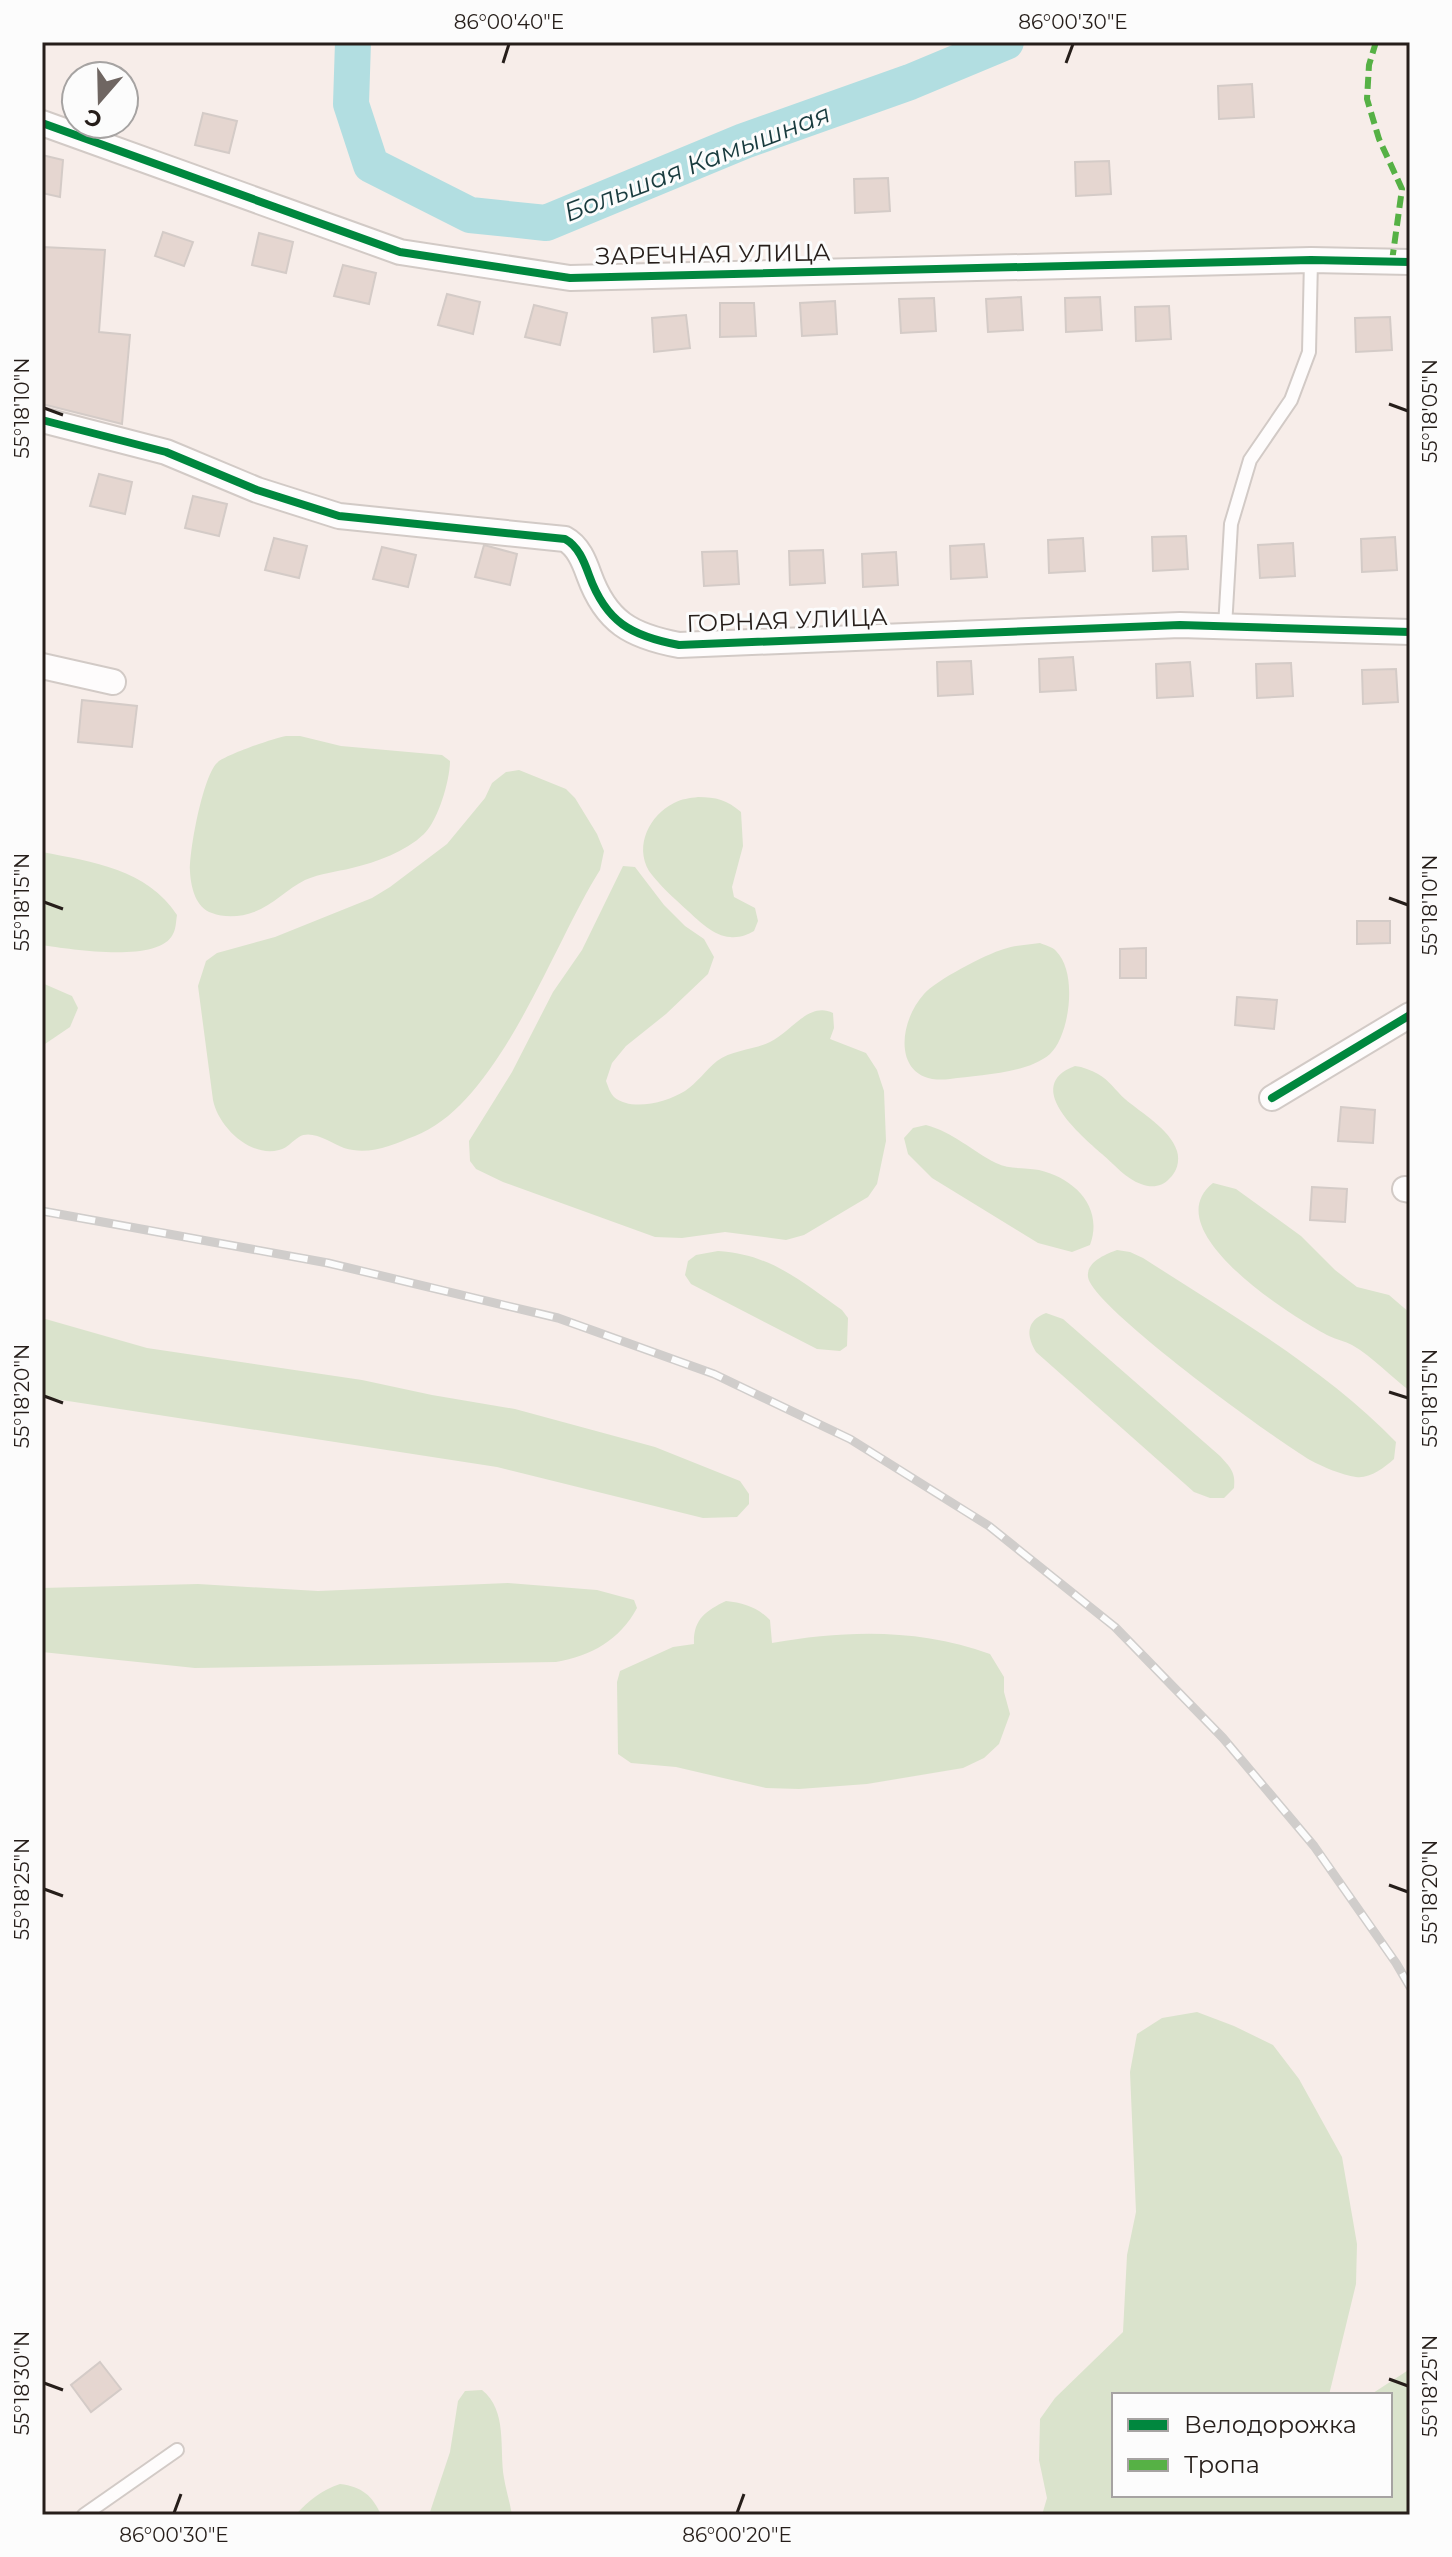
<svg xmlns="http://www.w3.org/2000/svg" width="1452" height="2557" font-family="Montserrat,sans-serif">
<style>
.green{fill:#dae3cc}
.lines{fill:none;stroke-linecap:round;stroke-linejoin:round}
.river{stroke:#b2dee1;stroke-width:36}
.building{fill:#e5d6d0;stroke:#d4cbc7;stroke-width:2}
.lane-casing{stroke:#d2cac6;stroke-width:16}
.street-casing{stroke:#d2cac6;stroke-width:28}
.lane{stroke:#fefcfc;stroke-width:12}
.street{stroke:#fefcfc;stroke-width:24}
.rail-casing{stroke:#d0cdcb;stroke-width:9}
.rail{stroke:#fcfcfc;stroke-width:6;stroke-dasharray:18;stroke-linecap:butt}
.quiet{stroke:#56b145;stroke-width:6;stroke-dasharray:12 6;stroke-linecap:butt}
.cycleway-casing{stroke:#fcfcfc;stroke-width:13}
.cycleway{stroke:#00873e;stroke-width:8}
.ticks{fill:none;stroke:#261e1a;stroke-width:3}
.labels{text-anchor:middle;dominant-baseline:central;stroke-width:6;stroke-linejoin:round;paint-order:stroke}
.street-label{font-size:24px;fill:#261e1a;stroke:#fcfcfc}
.water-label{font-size:26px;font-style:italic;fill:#193b3e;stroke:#fcfcfc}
.neatline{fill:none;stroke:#261e1a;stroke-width:3}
.ticks-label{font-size:20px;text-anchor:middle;fill:#261e1a}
</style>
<rect width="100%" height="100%" fill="#f7ede9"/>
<g class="green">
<path d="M286 736H300L341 746 442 755 450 761C450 780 438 821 424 834 405 852 377 862 352 868 336 872 321 873 305 880 287 889 273 905 254 912 242 917 224 918 212 913 196 908 191 888 190 872 189 852 203 774 218 762 226 755 274 738 286 736Z"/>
<path d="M519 770 566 789 575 798 597 834 604 851 600 870C553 944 499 1104 415 1136 392 1145 369 1156 344 1148 331 1143 312 1129 299 1137 292 1141 288 1148 279 1150 250 1158 218 1126 213 1100L198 986 206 961 217 953 275 937 372 898 390 887 447 844 485 798 492 783 506 772Z"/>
<path d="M698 797C716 797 727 800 741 812L743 846 732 887 734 897 755 908 758 921 754 931C747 935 739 938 730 937 714 936 700 922 688 911 676 900 659 885 649 871 634 845 650 815 674 803 681 799 690 798 698 797Z"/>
<path d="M42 852C93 862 147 869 177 915 176 921 176 929 173 934 159 964 69 949 42 945Z"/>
<path d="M623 866 635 867 664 905 685 926 704 939 714 957 708 974 666 1014 626 1046 612 1063 606 1081C608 1086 610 1093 614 1097 632 1112 667 1102 685 1091 697 1083 706 1070 717 1061 732 1050 754 1050 770 1042 791 1032 809 1001 833 1013L834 1028 830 1039 866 1053 877 1070 884 1091 886 1141 877 1184 868 1197 804 1235 786 1240 725 1232 682 1238 655 1237 503 1182 476 1169 470 1161 469 1141 512 1072 553 992 582 950Z"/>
<path d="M1040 943C1044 945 1053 947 1056 951 1078 972 1070 1035 1050 1054 1027 1074 978 1075 950 1079 893 1086 896 1025 924 994 935 981 986 954 1004 949 1015 945 1028 945 1040 943Z"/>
<path d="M42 983 72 996 78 1008 70 1027 42 1046Z"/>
<path d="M1075 1066C1083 1067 1091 1070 1098 1074 1109 1080 1116 1091 1125 1099 1141 1113 1170 1129 1177 1151 1180 1161 1177 1172 1169 1179 1162 1187 1151 1188 1141 1184 1126 1179 1114 1164 1102 1154 1082 1136 1021 1086 1075 1066Z"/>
<path d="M926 1125C953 1132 972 1151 996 1163 1010 1170 1024 1167 1039 1170 1074 1178 1104 1207 1090 1245L1072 1252 1038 1243 932 1178 908 1154 904 1138 913 1128Z"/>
<path d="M1213 1183 1236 1189 1301 1236 1335 1270 1357 1287 1389 1295 1410 1313V1391C1391 1377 1373 1357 1352 1345 1345 1341 1337 1340 1329 1336 1292 1317 1154 1230 1213 1183Z"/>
<path d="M1117 1250 1130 1252 1143 1258C1227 1312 1327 1370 1396 1442L1394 1459C1384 1468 1369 1479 1356 1477 1342 1475 1323 1467 1310 1460 1277 1441 1092 1307 1088 1277 1086 1262 1106 1254 1117 1250Z"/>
<path d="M718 1251C770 1254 801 1281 842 1310L848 1318 847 1346 840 1351 817 1349 691 1284 685 1275 688 1261 696 1255Z"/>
<path d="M1046 1313 1063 1319 1220 1456C1230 1467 1236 1472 1234 1488L1224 1498H1210L1194 1492 1036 1352C1026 1335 1026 1321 1046 1313Z"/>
<path d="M42 1318 147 1348 362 1380 432 1395 515 1409 655 1447 740 1481 749 1494V1504L737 1517 703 1518 497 1467 42 1397Z"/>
<path d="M508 1583 597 1590 634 1600 637 1608C620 1640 591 1656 556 1662L195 1668 42 1652V1588L198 1584 318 1591Z"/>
<path d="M726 1601C744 1603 757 1607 770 1620L772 1643C845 1630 919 1628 990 1654L1004 1677V1692L1010 1714 999 1744 984 1758 963 1768 867 1784 799 1789 766 1788 676 1767 631 1763 618 1754 617 1682 620 1671 673 1647 694 1644C693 1620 705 1611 726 1601Z"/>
<path d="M1197 2012 1234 2026 1273 2045 1299 2079 1342 2157 1357 2244 1356 2284 1329 2395H1114V2495H1390V2395H1370L1410 2369V2515H1042L1047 2498 1039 2460 1040 2419 1055 2398 1123 2332 1127 2255 1136 2212 1130 2072 1137 2034 1162 2018Z"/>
<path d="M482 2390C508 2411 499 2448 504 2478 506 2490 510 2503 512 2515H429L450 2452 458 2401 465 2391Z"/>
<path d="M340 2484C362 2487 372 2495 381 2515H295C309 2501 321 2490 340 2484Z"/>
</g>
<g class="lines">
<path class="river" d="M353 42 351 104 371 165 470 215 546 223 744 141 910 82 1006 42"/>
</g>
<g class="building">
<path d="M1252 84 1254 117 1219 119 1218 86Z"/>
<path d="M203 113 237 121 229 153 195 145Z"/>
<path d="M42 155 63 160 60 197 42 193Z"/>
<path d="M1109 161 1111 194 1076 196 1075 162Z"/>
<path d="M888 178 890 211 855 213 854 179Z"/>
<path d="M163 232 193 242 184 266 155 256Z"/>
<path d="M259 233 293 242 286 273 252 265Z"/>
<path d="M42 247 105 250 99 332 130 335 122 424 42 404Z"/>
<path d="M343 265 376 273 369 304 334 296Z"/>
<path d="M447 294 480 302 473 334 438 325Z"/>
<path d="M1021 297 1023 330 988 332 986 299Z"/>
<path d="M1100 297 1102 330 1066 332 1065 298Z"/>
<path d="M934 298 936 331 901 333 899 299Z"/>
<path d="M835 301 837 334 802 336 800 303Z"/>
<path d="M720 303H754L756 336 720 337Z"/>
<path d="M534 305 567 313 560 345 525 337Z"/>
<path d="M1169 306 1171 339 1136 341 1135 307Z"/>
<path d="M686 315 690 348 654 352 652 318Z"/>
<path d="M1390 317 1392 350 1356 352 1355 318Z"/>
<path d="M99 474 132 482 125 514 90 506Z"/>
<path d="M193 496 227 504 219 536 185 528Z"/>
<path d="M1186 536 1188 569 1153 571 1152 537Z"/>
<path d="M1395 537 1397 570 1362 572 1361 539Z"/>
<path d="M274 538 307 546 299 578 265 570Z"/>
<path d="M1083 538 1085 571 1049 573 1048 540Z"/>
<path d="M1293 543 1295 576 1260 578 1258 545Z"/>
<path d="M984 544 987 577 951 579 950 546Z"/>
<path d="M484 545 517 554 510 585 475 577Z"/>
<path d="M382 547 416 555 408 587 373 579Z"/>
<path d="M823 550 825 583 790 585 789 551Z"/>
<path d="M737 551 739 584 704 586 702 552Z"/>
<path d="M896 552 898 585 863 587 862 554Z"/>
<path d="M1073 657 1076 690 1040 692 1039 659Z"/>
<path d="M971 661 973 694 938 696 937 662Z"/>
<path d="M1190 662 1193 696 1157 698 1156 664Z"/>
<path d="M1291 663 1293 696 1257 698 1256 664Z"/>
<path d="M1396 669 1398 702 1363 704 1362 670Z"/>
<path d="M82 700 137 706 132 747 78 742Z"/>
<path d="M1357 921H1390V943L1357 944Z"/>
<path d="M1146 948V978H1120V949Z"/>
<path d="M1237 997 1277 1000 1274 1029 1235 1025Z"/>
<path d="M1341 1107 1375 1110 1373 1143 1338 1141Z"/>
<path d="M1312 1187 1347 1189 1345 1222 1310 1220Z"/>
<path d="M100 2362 121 2389 91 2412 71 2385Z"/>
</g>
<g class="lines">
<g class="lane-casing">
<g id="lane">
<path d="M1225 627 1231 524 1250 460 1291 400 1309 352 1311 260"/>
<path d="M84 2515 177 2450"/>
</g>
</g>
<g class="street-casing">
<g id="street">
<path d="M42 123 400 252 570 278 1311 260 1410 262"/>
<path d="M42 420 166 452 257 490 339 516 565 539C578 546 584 561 589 575 606 622 631 636 679 645L1180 625 1410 632"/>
<path d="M42 666 113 682"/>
<path d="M1272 1098 1410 1015"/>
<path d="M1405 1189 1410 1190"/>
</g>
</g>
<use href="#lane" class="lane"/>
<use href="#street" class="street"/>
<g class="rail-casing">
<path id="rail" d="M42 1211 328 1263 558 1318 714 1374 850 1439 989 1526 1115 1627 1223 1738 1314 1846 1396 1963 1410 1987"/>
</g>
<use href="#rail" class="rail"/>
<path class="quiet" d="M1376 42 1369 65 1367 99 1379 139 1402 189 1392 261"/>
<g class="cycleway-casing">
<g id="cycleway">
<path d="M42 123 400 252 570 278 1311 260 1410 262"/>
<path d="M42 420 166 452 257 490 339 516 565 539C578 546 584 561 589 575 606 622 631 636 679 645L1180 625 1410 632"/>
<path d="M1272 1098 1410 1015"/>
</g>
</g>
<use href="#cycleway" class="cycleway"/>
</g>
<path class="ticks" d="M503 63 509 44M1066 63 1073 44M1389 404 1408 411M44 408 63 415M1389 898 1408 905M44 902 63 909M1389 1392 1408 1398M44 1396 63 1403M1389 1885 1408 1892M44 1889 63 1896M1389 2379 1408 2386M44 2383 63 2390M174 2513 181 2494M737 2513 744 2494"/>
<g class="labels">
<g class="street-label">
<text transform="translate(713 254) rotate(-1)">ЗАРЕЧНАЯ УЛИЦА</text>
<text transform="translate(787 620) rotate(-2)">ГОРНАЯ УЛИЦА</text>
</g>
<g class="water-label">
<text transform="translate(697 163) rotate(-21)">Большая Камышная</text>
</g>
</g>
<rect width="1452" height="2557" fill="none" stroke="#fcfcfc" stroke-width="88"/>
<rect x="1112" y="2393" width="280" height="104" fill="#fcfcfc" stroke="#a6a3a2" stroke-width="2"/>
<rect x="1128" y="2419" width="40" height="12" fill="#00873e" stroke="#a6a3a2" stroke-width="2"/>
<text x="1184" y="2433" font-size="24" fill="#261e1a">Велодорожка</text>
<rect x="1128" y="2459" width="40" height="12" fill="#56b145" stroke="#a6a3a2" stroke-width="2"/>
<text x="1184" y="2473" font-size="24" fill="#261e1a">Тропа</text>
<g transform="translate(100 100) rotate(200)"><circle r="38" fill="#fcfcfc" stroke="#a6a3a2" stroke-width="2"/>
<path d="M0-6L14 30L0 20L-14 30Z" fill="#6f6662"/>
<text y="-12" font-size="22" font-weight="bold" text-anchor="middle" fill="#261e1a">С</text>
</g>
<rect x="44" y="44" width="1364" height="2469" class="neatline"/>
<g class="ticks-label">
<text x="509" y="29">86°00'40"E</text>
<text x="1073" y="29">86°00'30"E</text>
<text transform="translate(22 408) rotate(-90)" y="7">55°18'10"N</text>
<text transform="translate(1430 411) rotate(-90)" y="7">55°18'05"N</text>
<text transform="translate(22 902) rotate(-90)" y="7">55°18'15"N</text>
<text transform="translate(1430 905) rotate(-90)" y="7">55°18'10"N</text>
<text transform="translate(22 1396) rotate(-90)" y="7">55°18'20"N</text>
<text transform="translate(1430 1398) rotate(-90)" y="7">55°18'15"N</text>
<text transform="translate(22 1889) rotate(-90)" y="7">55°18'25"N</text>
<text transform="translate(1430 1892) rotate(-90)" y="7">55°18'20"N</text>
<text transform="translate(22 2383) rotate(-90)" y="7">55°18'30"N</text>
<text transform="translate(1430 2386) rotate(-90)" y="7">55°18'25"N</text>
<text x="174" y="2542">86°00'30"E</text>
<text x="737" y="2542">86°00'20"E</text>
</g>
</svg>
